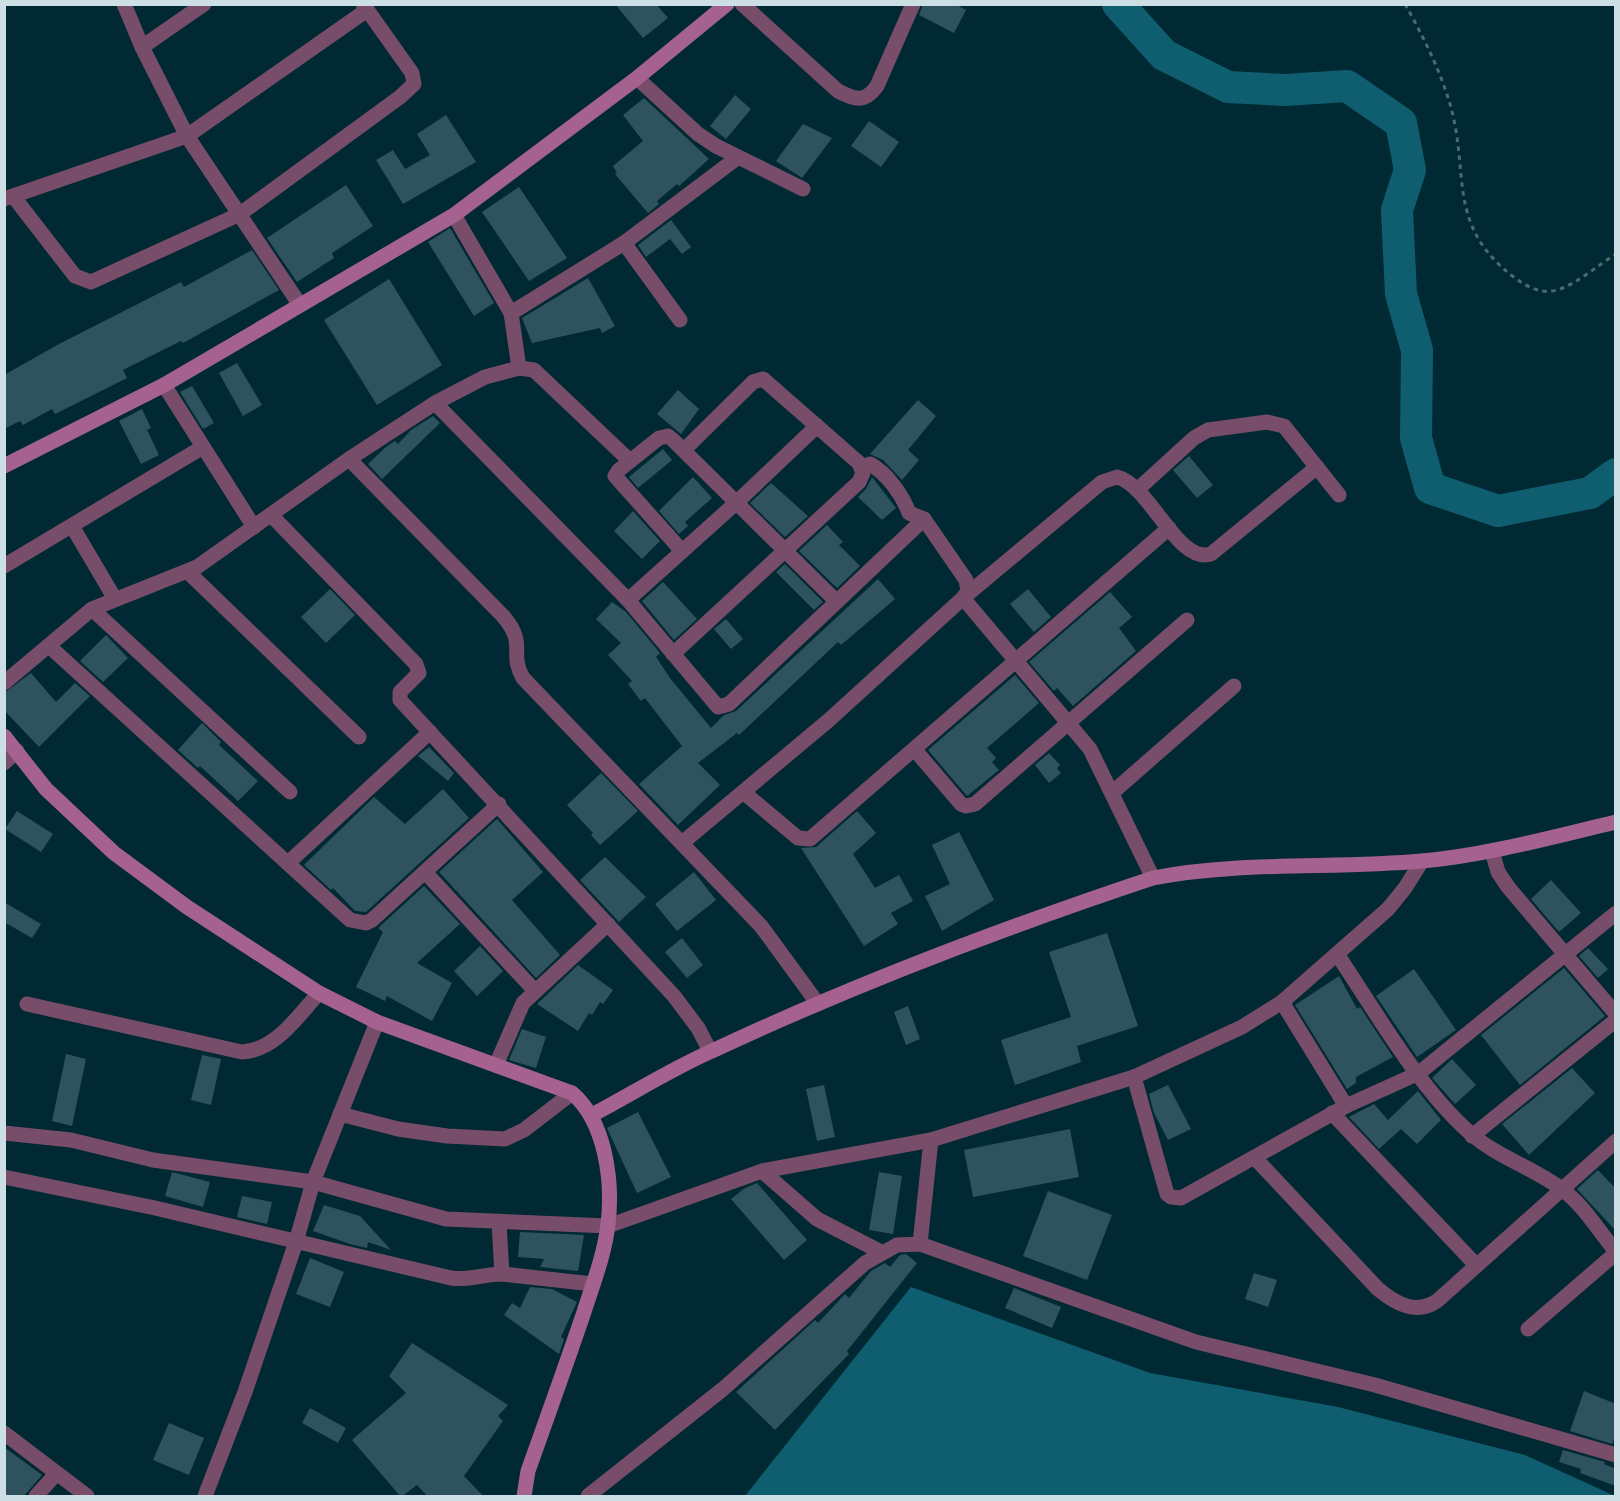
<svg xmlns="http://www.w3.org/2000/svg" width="1620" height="1501" font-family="'Crimson Pro',serif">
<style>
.water{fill:#0e5e70}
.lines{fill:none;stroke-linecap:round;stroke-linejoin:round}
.river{stroke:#0e5e70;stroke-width:32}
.building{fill:#2e535e}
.path{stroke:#4a6b74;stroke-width:3;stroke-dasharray:4.5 4.5;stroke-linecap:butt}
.street{stroke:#774d69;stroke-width:15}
.secondary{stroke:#a5628f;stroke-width:15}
</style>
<rect width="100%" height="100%" fill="#012933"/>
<path class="water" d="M911 1287 1150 1373 1338 1407 1525 1455 1615 1496H745Z"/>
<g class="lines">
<path class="river" d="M1118 4 1164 55 1228 87 1285 90 1347 86 1401 123 1410 170 1397 210 1401 294 1417 350 1416 438 1430 488 1498 511 1590 493 1616 474"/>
</g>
<g class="building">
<path d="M615 4H656L668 18 643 38Z"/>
<path d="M923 4H955L966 10 954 33 919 15Z"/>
<path d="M735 95 751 109 726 139 710 126Z"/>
<path d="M644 98 709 159 679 186 677 184 657 201 659 204 648 213 615 174 617 173 613 166 643 141 623 115Z"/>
<path d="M446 115 476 162 403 204 376 160 393 150 405 169 430 155 417 134Z"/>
<path d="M869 121 899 142 881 167 851 146Z"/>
<path d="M803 124 832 138 802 178 776 161Z"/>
<path d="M346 185 373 226 332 253 334 258 297 282 267 238Z"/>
<path d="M519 187 567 258 529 281 482 212Z"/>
<path d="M671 220 691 247 682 254 670 239 646 257 638 245Z"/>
<path d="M450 228 494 303 474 316 428 242Z"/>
<path d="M252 250 279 290 183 343 181 341 123 370 127 378 55 414 52 409 23 425 20 421 4 429V375L59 344 181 282 184 287Z"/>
<path d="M588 278 615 326 602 333 600 328 532 343 522 318Z"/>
<path d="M389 279 442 365 377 405 324 320Z"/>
<path d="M237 363 262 405 243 416 219 373Z"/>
<path d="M192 386 214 423 203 429 180 392Z"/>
<path d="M678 390 699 409 681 434 657 414Z"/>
<path d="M918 400 936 416 908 450 919 460 902 480 883 460 870 454Z"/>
<path d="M142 409 151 428 147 430 159 455 141 464 119 421Z"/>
<path d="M433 416 440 423 382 479 368 464 387 446 395 441 398 444 411 430Z"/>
<path d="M663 449 672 460 638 488 629 477Z"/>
<path d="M1189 456 1213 485 1197 498 1173 470Z"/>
<path d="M693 477 712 498 685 522 688 526 679 534 659 511Z"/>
<path d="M872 477 896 508 882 520 858 497 866 489Z"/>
<path d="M771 483 808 516 785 537 750 503Z"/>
<path d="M633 511 660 541 642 559 614 531Z"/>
<path d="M827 525 843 542 839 545 860 566 837 588 799 551Z"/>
<path d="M785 564 823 602 814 610 776 572Z"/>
<path d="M878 579 895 599 841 645 838 642 739 735 737 733 698 763 720 785 678 825 639 784 682 746 645 698 641 701 628 684 632 681 608 655 621 643 596 619 612 602 626 612 660 653 656 657 670 678 711 728 724 715 736 711Z"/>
<path d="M663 582 697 619 674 640 642 601Z"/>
<path d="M330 589 355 615 326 643 301 617Z"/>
<path d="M1028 589 1051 617 1034 632 1010 604Z"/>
<path d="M1110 592 1132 617 1119 628 1136 651 1073 706 1057 688 1054 691 1029 662Z"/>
<path d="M726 619 743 639 731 649 714 629Z"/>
<path d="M106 635 128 658 103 682 80 661Z"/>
<path d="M31 673 56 702 75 683 90 696 39 747 4 710V693Z"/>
<path d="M1015 675 1039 703 987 748 996 758 992 762 999 770 967 796 928 750Z"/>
<path d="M202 723 221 742 219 745 258 781 238 801 200 766 198 768 178 750Z"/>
<path d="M429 747 454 773 448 781 418 756Z"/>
<path d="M1049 753 1060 765 1057 768 1061 773 1049 783 1035 765Z"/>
<path d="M601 773 638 811 600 845 591 835 593 833 567 805Z"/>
<path d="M443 789 469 818 366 912 355 911 333 888 331 890 304 865 374 797 405 824Z"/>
<path d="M17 811 53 834 41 852 5 829Z"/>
<path d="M857 811 876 833 853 854 875 888 899 875 913 901 891 913 898 924 864 946 801 848 816 847Z"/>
<path d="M497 819 543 872 512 900 560 955 536 978 439 872Z"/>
<path d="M959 832 994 900 942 931 925 896 950 884 932 845Z"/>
<path d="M605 857 646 897 619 922 580 880Z"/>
<path d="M694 872 716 900 677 931 655 904Z"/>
<path d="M1551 880 1581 913 1559 932 1531 899Z"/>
<path d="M424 886 460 924 417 963 452 983 432 1021 387 996 385 1001 356 987 383 932 378 928Z"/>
<path d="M4 902 41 924 32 938 4 922Z"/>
<path d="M1107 933 1138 1026 1077 1046 1081 1062 1015 1085 1001 1040 1071 1017 1049 952Z"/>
<path d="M682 938 703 965 687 978 665 952Z"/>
<path d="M480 946 503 971 477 996 454 971Z"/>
<path d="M1588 948 1608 969 1598 978 1579 956Z"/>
<path d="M578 965 613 990 603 1004 600 1002 592 1015 589 1013 578 1031 537 1004Z"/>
<path d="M1564 968 1605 1016 1520 1085 1481 1035Z"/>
<path d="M1414 969 1456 1030 1417 1057 1376 996Z"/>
<path d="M1339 976 1357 1009 1360 1007 1393 1057 1356 1077V1083L1347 1089 1295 1005Z"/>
<path d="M908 1006 920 1039 906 1045 894 1012Z"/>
<path d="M522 1029 546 1037 536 1068 509 1060Z"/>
<path d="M66 1054 86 1059 72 1126 52 1121Z"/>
<path d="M202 1055 221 1059 211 1105 191 1100Z"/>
<path d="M1452 1059 1476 1085 1455 1104 1432 1078Z"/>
<path d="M1572 1068 1595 1093 1529 1155 1502 1124Z"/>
<path d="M824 1085 835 1137 817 1141 806 1089Z"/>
<path d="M1168 1085 1191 1129 1168 1140 1154 1113 1149 1094Z"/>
<path d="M1418 1091 1441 1120 1417 1144 1401 1129 1379 1149 1349 1117 1374 1104 1388 1120Z"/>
<path d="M638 1112 671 1177 637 1193 607 1128Z"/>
<path d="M1070 1129 1079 1177 973 1197 964 1150Z"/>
<path d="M1598 1170 1616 1189V1231L1577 1189Z"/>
<path d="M172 1172 210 1182 203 1207 165 1196Z"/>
<path d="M879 1172 902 1176 893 1234 869 1230Z"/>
<path d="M757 1183 807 1240 784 1260 731 1199 745 1188Z"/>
<path d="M1048 1191 1112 1215 1087 1280 1023 1256Z"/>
<path d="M242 1196 272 1202 267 1224 237 1217Z"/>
<path d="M324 1205 360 1216 391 1250 368 1242 367 1248 350 1244 313 1231Z"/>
<path d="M520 1232 584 1235 578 1271 540 1267 544 1259 518 1257Z"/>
<path d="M906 1254 917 1263 847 1351 849 1354 775 1430 736 1392 815 1320 818 1323 845 1294 849 1298 871 1271 885 1263 890 1267 900 1255Z"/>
<path d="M310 1258 344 1272 330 1307 296 1294Z"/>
<path d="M1254 1273 1277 1280 1268 1307 1245 1299Z"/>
<path d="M530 1287 552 1289 577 1302 561 1337 564 1339 559 1354 504 1315 512 1303 520 1308Z"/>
<path d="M1014 1288 1061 1307 1052 1328 1005 1308Z"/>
<path d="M412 1343 508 1405 498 1416 503 1421 464 1476 484 1497H428L417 1485 401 1497 352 1440 406 1393 389 1376Z"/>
<path d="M1584 1391 1616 1404V1435L1612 1444 1570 1431Z"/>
<path d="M310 1408 346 1428 338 1443 302 1423Z"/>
<path d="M169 1423 204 1438 189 1475 153 1460Z"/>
<path d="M4 1447 42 1475 23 1497H4Z"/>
<path d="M1563 1450 1605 1462 1604 1464 1616 1469V1486L1580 1473 1581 1469 1559 1462Z"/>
</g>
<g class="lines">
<path class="path" d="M1405 4C1423 36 1440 70 1450 104 1470 173 1446 223 1511 275 1524 285 1539 295 1557 290 1577 284 1598 265 1616 254"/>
<g class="street">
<path d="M124 4 142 47 187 136 300 305"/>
<path d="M742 4 838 91C855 100 865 103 877 86L913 4"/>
<path d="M142 47 204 4"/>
<path d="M637 78 698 134 716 146 803 189"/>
<path d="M13 196 75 276 91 282 240 214 400 97 414 84 412 73 363 4"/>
<path d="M4 199 187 136 367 10"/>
<path d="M454 215 511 313 519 368"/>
<path d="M624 243 680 320"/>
<path d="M511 313 624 243 737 158"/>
<path d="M164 385 254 527"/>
<path d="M435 403 628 600 718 707 729 704 924 519"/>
<path d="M349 459 503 616C528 645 508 652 523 678L761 926 818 1004"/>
<path d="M870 464C887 473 903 496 909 513L924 519 966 580 968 591 963 598 1090 749 1153 878"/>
<path d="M1137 490 1194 438 1208 430 1267 422 1284 426 1339 495"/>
<path d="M271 515 416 664 419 673 400 692V700L674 996 698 1028 710 1051"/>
<path d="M72 526 115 599"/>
<path d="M682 551 615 476 619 470 659 438 668 436 673 440 836 601"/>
<path d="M4 566 203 447"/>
<path d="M188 572 359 737"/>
<path d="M628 600 737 502 817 426"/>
<path d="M92 609 290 792"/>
<path d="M49 646 350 920 366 923 372 920 499 804"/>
<path d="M673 654 859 482 863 473 859 463 763 379 753 382 684 450"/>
<path d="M4 683 92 609 197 567 349 459 435 403 485 377 519 368 534 370 630 461"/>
<path d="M915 750 961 804 966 806 975 804 1187 620"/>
<path d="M4 763 17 751"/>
<path d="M743 792 798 838 810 839 1169 528"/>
<path d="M1113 792 1234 686"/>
<path d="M682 843 829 720 963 598 1102 482 1117 477C1150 485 1178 565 1211 554L1317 467"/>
<path d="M1492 851 1498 872 1508 887 1616 1014"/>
<path d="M288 863 430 732"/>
<path d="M425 872 535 991"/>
<path d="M1337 954C1376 1012 1418 1087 1470 1133 1497 1157 1534 1168 1563 1190 1584 1206 1599 1231 1616 1252"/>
<path d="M1282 1002 1346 1106"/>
<path d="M27 1004 242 1052C276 1050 297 1017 319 993"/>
<path d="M496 1065 523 1003 608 924"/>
<path d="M1134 1077 1167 1194 1171 1197 1181 1198 1346 1106 1419 1073 1616 913"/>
<path d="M1332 1113 1476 1265"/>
<path d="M340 1114 398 1129 447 1136 505 1139 524 1130 572 1093"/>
<path d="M4 1133 71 1140 153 1160 313 1182 446 1219 608 1226 762 1171 931 1140 1134 1077 1242 1027 1282 1002 1388 909 1405 888 1422 861"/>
<path d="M1472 1136 1616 1020"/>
<path d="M1255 1158 1378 1289C1396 1304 1416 1315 1437 1301L1616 1141"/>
<path d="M762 1171 817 1219 881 1252"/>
<path d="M4 1177 155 1208 451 1278C469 1281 484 1274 502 1274L593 1284"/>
<path d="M499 1223 502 1274"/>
<path d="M920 1244 931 1140"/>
<path d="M1528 1329 1616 1253"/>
<path d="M4 1433 87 1496"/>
<path d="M36 1496 56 1474"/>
<path d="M205 1496 245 1392 296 1242 313 1182 377 1022"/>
<path d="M588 1496 723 1389 865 1263 897 1245 920 1244 1196 1342 1375 1385 1616 1455"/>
</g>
<g class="secondary">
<path d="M4 466 164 385 454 215 637 78 727 4"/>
<path d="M4 736 46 789 114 853 187 907 319 993 377 1022 572 1093C606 1122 613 1182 608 1224 605 1253 593 1284 584 1312 566 1365 547 1418 528 1471L524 1496"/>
<path d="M592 1115C632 1094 671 1069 712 1051 855 984 1003 928 1153 878 1241 861 1333 869 1422 861 1488 855 1552 837 1616 822"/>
</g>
</g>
<rect width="1620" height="1501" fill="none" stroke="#cbdfe5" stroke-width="12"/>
</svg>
